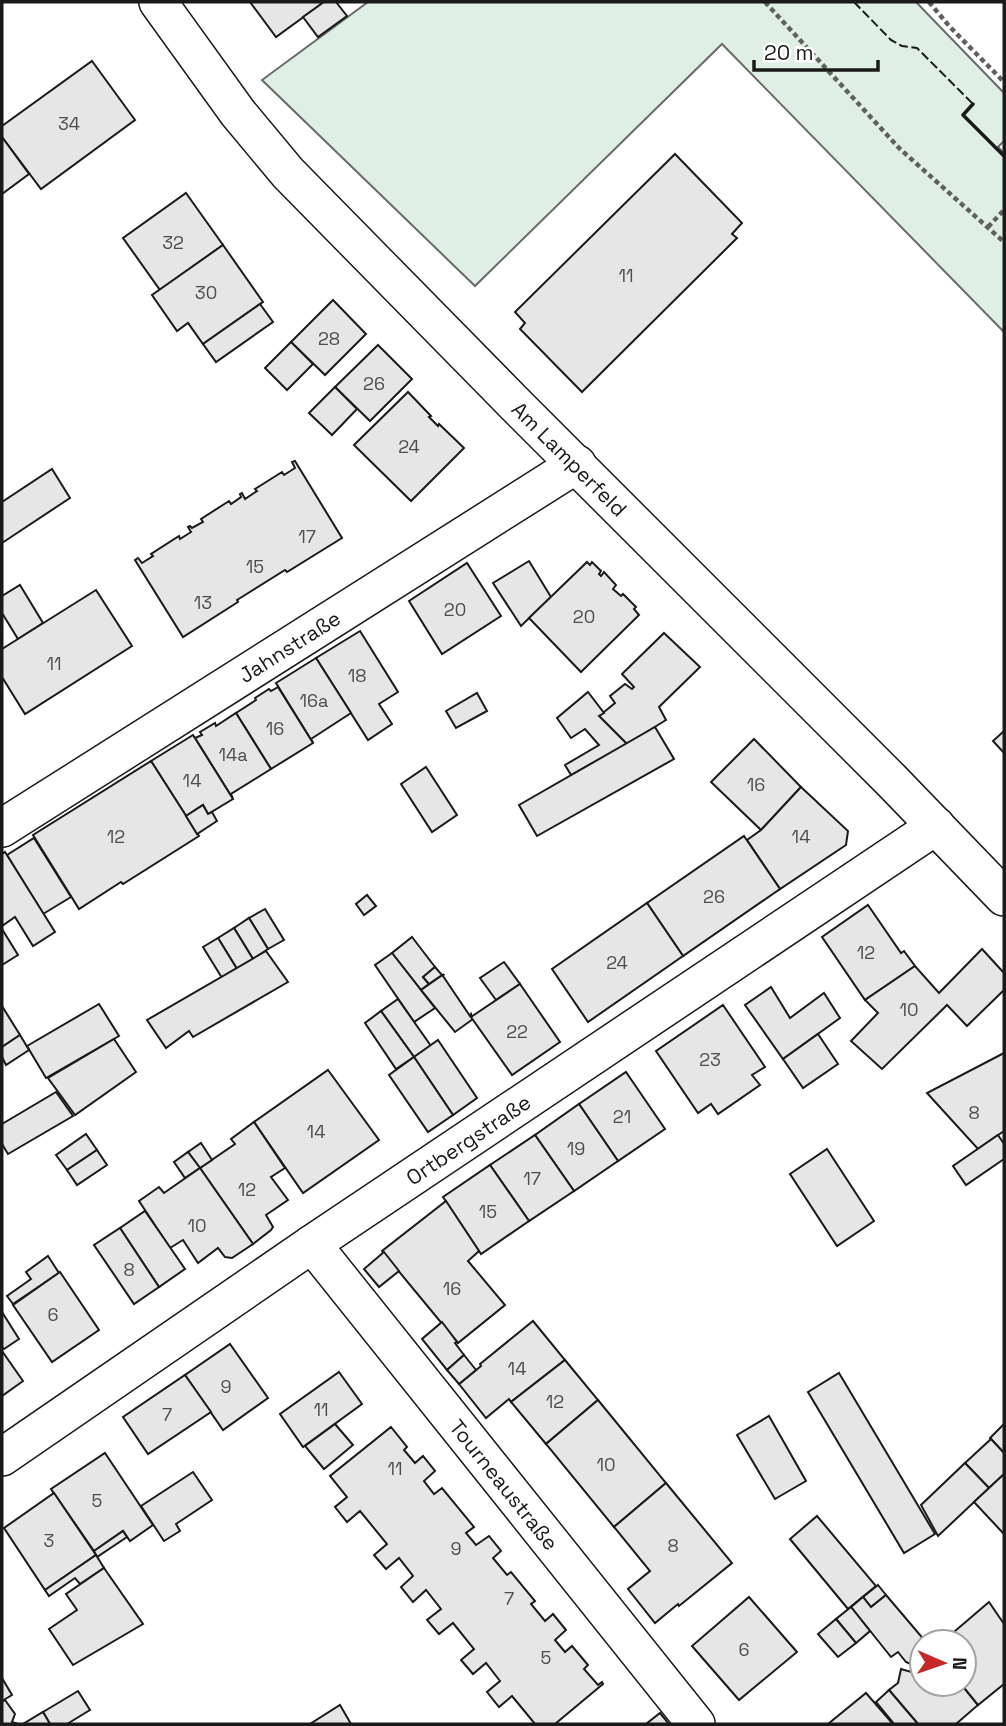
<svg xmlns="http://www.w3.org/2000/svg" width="1006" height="1726" font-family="'Space Grotesk',sans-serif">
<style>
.green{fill:#e0efe3;stroke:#6a6a6a;stroke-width:2}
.building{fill:#e6e6e6;stroke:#1a1a1a;stroke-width:2}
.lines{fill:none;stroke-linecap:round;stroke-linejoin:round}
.minor-casing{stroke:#1a1a1a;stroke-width:40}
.path{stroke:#5f5f5f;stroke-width:4.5;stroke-dasharray:5 3.5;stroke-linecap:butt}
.minor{stroke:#fff;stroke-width:37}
.fence{stroke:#1a1a1a;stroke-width:2;stroke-dasharray:9 3.5;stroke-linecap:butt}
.wall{stroke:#1a1a1a;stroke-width:3.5}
.labels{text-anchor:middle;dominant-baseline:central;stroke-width:5;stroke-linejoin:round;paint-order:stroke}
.number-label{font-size:18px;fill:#4d4d4d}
.street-label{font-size:21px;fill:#1a1a1a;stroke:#fff}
</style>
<rect width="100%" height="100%" fill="#fff"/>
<path class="green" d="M368 2H916L1004 93V141L998 147 1004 153V332L722 44 475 286 262 80Z"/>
<g class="building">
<path d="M250 2H324L276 37Z"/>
<path d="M324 2H336L347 16 318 37 303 17Z"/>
<path d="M92 61 135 120 41 189 2 137V126Z"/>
<path d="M2 137 29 174 2 194Z"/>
<path d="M675 154 742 223 732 234 737 238 582 392 520 329 525 323 515 312Z"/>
<path d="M186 193 223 245 160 290 123 238Z"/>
<path d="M223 245 263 302 203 344 188 323 177 331 152 295Z"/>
<path d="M333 300 366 334 325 375 291 342Z"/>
<path d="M260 304 273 322 216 362 203 344Z"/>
<path d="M291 342 313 364 287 390 265 368Z"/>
<path d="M378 345 412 379 370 421 335 387Z"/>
<path d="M335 387 357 409 332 435 309 413Z"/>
<path d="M408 392 431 416 429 417 438 426 439 424 464 448 411 501 354 445Z"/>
<path d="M295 461 342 538 287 572 285 570 237 600 238 602 183 637 135 560 138 558 142 563 153 556 151 554 179 536 180 539 191 532 188 527 190 526 192 528 203 522 201 519 229 501 231 504 241 497 240 494 242 493 245 499 257 491 255 489 282 472 284 475 295 468 292 462Z"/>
<path d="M52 469 70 498 2 543V502Z"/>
<path d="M529 561 551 597 521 626 493 583Z"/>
<path d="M587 562 590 565 592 562 601 571 599 574 601 576 604 572 616 585 613 589 621 596 623 594 636 607 634 609 639 615 581 672 529 618Z"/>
<path d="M467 563 501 616 442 654 409 601Z"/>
<path d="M20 585 43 623 18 639 2 613V596Z"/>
<path d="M96 590 132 646 25 714 2 677V649Z"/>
<path d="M360 631 398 692 379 704 392 724 368 740 316 658Z"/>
<path d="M664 633 700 667 659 707 666 720 627 744 599 716 615 703 610 696 625 684 632 689 634 687 622 674Z"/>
<path d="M316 658 351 713 311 739 313 743 276 683Z"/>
<path d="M278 687 313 743 271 769 236 713 256 700 255 698 269 689 271 691Z"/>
<path d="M588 692 604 713 599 716 627 744 571 775 565 765 599 745 585 729 571 738 557 718Z"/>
<path d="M477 693 487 711 456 728 446 711Z"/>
<path d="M236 713 271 769 231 794 233 799 195 738 202 735 200 732 215 723 216 726Z"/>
<path d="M655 727 674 759 537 836 519 805Z"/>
<path d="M1004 731V753L993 741Z"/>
<path d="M193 735 233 799 208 814 203 805 186 816 151 761Z"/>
<path d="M754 739 801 787 761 830 711 782Z"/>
<path d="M151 761 199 836 123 884 121 882 79 909 33 835Z"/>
<path d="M426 767 457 815 432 832 401 784Z"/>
<path d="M801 787 848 831 846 845 780 889 747 840 761 830Z"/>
<path d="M203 805 208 814 212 812 217 821 197 834 186 816Z"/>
<path d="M744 836 780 889 683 956 647 903Z"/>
<path d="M34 838 71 897 43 914 7 855Z"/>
<path d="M5 852 55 932 33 946 15 917 2 926V854Z"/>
<path d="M367 895 376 906 364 915 356 904Z"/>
<path d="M647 903 683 956 588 1022 552 969Z"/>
<path d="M868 905 901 953 904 951 915 966 865 1000 822 937Z"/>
<path d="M265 909 284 940 268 949 249 918Z"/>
<path d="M249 918 268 949 253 959 234 928Z"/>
<path d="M234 928 253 959 237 969 218 938Z"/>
<path d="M2 929 18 955 2 965Z"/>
<path d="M412 937 435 967 423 977 429 984 421 990 392 953Z"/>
<path d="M218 938 237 969 222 978 203 947Z"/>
<path d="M982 949 1004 973V990L967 1026 947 1005 882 1069 851 1041 878 1013 865 1000 915 966 939 993Z"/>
<path d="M266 951 288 982 193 1037 189 1031 166 1048 147 1020Z"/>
<path d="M392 953 435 1008 414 1022 375 965Z"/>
<path d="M504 962 520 984 496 1000 480 978Z"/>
<path d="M435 967 442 975 429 984 423 977Z"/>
<path d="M444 974 443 976 470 1016 471 1014 473 1019 455 1032 421 990Z"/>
<path d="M520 984 560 1042 512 1075 471 1017Z"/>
<path d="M771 987 790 1018 824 993 840 1018 783 1059 745 1005Z"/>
<path d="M398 999 431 1046 414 1057 381 1011Z"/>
<path d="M99 1004 119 1036 46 1078 27 1046Z"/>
<path d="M723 1005 765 1067 752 1075 760 1085 718 1114 711 1104 698 1113 656 1051Z"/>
<path d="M2 1006 20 1035 2 1047Z"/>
<path d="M381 1011 414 1057 396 1069 365 1023Z"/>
<path d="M818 1034 838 1064 803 1088 783 1059Z"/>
<path d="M20 1035 29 1050 6 1065 2 1057V1047Z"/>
<path d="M114 1039 136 1072 75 1115 48 1078Z"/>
<path d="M438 1040 477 1098 453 1115 414 1057Z"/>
<path d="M1004 1053V1131L978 1149 927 1093Z"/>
<path d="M414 1057 453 1115 428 1132 389 1075Z"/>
<path d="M328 1070 379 1140 303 1193 254 1122Z"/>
<path d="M626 1072 665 1129 618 1161 579 1104Z"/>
<path d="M56 1092 73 1116 8 1154 2 1144V1124Z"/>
<path d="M579 1104 618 1161 574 1191 535 1135Z"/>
<path d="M254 1122 285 1168 271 1177 288 1200 266 1215 273 1227 271 1230 253 1244 200 1168 235 1144 231 1139Z"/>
<path d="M86 1134 97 1150 67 1170 56 1155Z"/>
<path d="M535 1135 574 1191 529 1221 490 1165Z"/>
<path d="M998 1135 1004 1144V1159L966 1185 953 1166Z"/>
<path d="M201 1143 212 1160 200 1168 188 1152Z"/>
<path d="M827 1149 874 1221 837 1246 790 1174Z"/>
<path d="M97 1150 107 1165 77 1185 67 1170Z"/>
<path d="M188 1152 200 1168 185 1178 174 1162Z"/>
<path d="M490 1165 529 1221 481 1254 443 1197Z"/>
<path d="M200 1168 253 1244 232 1258 225 1257 218 1248 198 1263 183 1240 170 1248 139 1201 159 1187 164 1193Z"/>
<path d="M446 1201 479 1251 468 1261 505 1305 458 1343 382 1251Z"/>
<path d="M145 1211 185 1269 159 1287 120 1228Z"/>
<path d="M120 1228 159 1287 134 1304 94 1245Z"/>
<path d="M384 1252 399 1271 379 1287 364 1269Z"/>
<path d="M48 1256 59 1273 13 1304 7 1296 31 1279 26 1272Z"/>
<path d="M60 1272 99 1330 52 1362 13 1305Z"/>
<path d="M2 1312 19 1339 4 1349 2 1347Z"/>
<path d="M533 1321 565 1360 511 1402 509 1399 486 1418 459 1384 481 1366 480 1364Z"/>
<path d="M442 1322 457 1342 455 1343 464 1355 447 1370 422 1339Z"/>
<path d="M230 1344 268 1398 223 1430 185 1375Z"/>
<path d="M2 1351 23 1381 2 1396Z"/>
<path d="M464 1355 476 1370 459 1384 447 1370Z"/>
<path d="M565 1360 598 1400 546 1444 511 1402Z"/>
<path d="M339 1372 362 1404 303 1447 280 1414Z"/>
<path d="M839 1373 935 1534 904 1553 808 1392Z"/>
<path d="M185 1375 211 1412 148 1454 123 1417Z"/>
<path d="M598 1400 666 1483 614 1527 546 1444Z"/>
<path d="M769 1416 806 1481 775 1499 737 1435Z"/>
<path d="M335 1424 353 1445 324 1469 305 1446Z"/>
<path d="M1004 1424V1453L990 1438Z"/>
<path d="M391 1427 407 1447 404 1450 415 1463 423 1456 435 1471 424 1481 434 1494 442 1488 474 1527 466 1533 476 1545 489 1536 501 1551 493 1558 507 1575 511 1572 535 1601 531 1604 545 1621 553 1614 566 1630 555 1640 565 1652 572 1646 588 1665 584 1669 598 1685 602 1682 603 1684 555 1724H535L512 1696 499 1707 487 1692 500 1681 486 1663 473 1674 461 1660 474 1649 453 1623 439 1634 427 1620 441 1609 426 1590 413 1602 401 1587 413 1576 399 1558 386 1569 374 1555 387 1544 360 1511 347 1522 335 1507 347 1497 330 1476Z"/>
<path d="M991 1439 1004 1453V1474L989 1488 965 1463Z"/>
<path d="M105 1453 153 1525 130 1541 123 1531 94 1551 51 1489Z"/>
<path d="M965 1463 989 1488 938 1536 921 1505Z"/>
<path d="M193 1472 212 1500 176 1524 180 1531 164 1541 141 1506Z"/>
<path d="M1004 1474V1532L1003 1533 974 1502Z"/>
<path d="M666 1483 732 1563 679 1606 678 1604 655 1623 628 1589 650 1571 614 1527Z"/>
<path d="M54 1493 96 1555 45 1590 4 1528Z"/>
<path d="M817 1516 876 1586 848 1609 790 1539Z"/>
<path d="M123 1531 127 1537 97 1557 94 1551Z"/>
<path d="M96 1555 104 1568 80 1584 75 1578 49 1596 45 1590Z"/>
<path d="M104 1568 143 1624 73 1665 49 1629 77 1610 66 1594Z"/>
<path d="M878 1585 886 1595 871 1607 863 1597Z"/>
<path d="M886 1595 926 1642H922V1684H961L978 1705 956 1724H918L889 1690 898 1683 901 1669 911 1672 917 1667 906 1662 898 1652 891 1657 851 1607 863 1597 871 1607Z"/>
<path d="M749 1597 797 1652 739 1700 692 1646Z"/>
<path d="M989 1602 1004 1624V1684L978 1705 961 1684H964V1642H953L948 1637Z"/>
<path d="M851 1607 870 1631 856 1643 836 1619Z"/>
<path d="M836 1619 856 1643 838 1657 818 1634Z"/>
<path d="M2 1678 12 1695 2 1701Z"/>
<path d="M889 1690 918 1724H894L876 1702Z"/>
<path d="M78 1691 90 1710 67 1724H50L43 1712Z"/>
<path d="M866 1693 893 1724H828Z"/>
<path d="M5 1700 15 1714 12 1722 18 1724H2V1702Z"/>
<path d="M340 1705 351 1724H310Z"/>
<path d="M43 1712 50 1724H23Z"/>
<path d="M660 1713 669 1724H646Z"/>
</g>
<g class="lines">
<g class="minor-casing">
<g id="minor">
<path id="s1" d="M158 2 238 113 288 173 517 406 892 781 1004 897"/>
<path id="s2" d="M2 828 577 464"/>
<path id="s3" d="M312 1244 696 1724"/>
<path id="s4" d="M2 1457 312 1244 936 826"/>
</g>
</g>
<g class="path">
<path d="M765 2 900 149 1004 242"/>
<path d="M929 2 950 27 1004 82"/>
<path d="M988 227 1004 210"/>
</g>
<use href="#minor" class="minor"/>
<path class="fence" d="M854 2 891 40 902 46 917 48 973 104"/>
<path class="wall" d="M973 104 963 115 1004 156"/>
</g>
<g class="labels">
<g class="number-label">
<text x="69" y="123">34</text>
<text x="173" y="242">32</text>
<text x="626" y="275">11</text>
<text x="206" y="292">30</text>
<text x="329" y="338">28</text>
<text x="374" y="383">26</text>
<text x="409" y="446">24</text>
<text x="307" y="536">17</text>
<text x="255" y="566">15</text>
<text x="203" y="602">13</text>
<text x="455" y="609">20</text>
<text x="584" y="616">20</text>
<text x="54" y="663">11</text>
<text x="357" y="675">18</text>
<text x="314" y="700">16a</text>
<text x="275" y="728">16</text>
<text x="233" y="754">14a</text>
<text x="192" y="780">14</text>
<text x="756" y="784">16</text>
<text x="116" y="836">12</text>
<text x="801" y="836">14</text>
<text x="714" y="896">26</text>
<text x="866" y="952">12</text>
<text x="617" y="962">24</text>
<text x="909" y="1009">10</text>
<text x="517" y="1031">22</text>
<text x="710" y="1059">23</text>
<text x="974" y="1112">8</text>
<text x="622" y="1116">21</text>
<text x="316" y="1131">14</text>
<text x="576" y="1148">19</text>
<text x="532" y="1178">17</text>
<text x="247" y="1189">12</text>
<text x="488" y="1211">15</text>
<text x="197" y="1225">10</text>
<text x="129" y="1269">8</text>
<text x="452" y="1288">16</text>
<text x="53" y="1314">6</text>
<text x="517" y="1368">14</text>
<text x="226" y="1386">9</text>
<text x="555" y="1401">12</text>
<text x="321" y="1409">11</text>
<text x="167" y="1414">7</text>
<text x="606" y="1464">10</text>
<text x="395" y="1468">11</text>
<text x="97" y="1500">5</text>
<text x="49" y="1540">3</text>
<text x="673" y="1545">8</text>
<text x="456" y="1548">9</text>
<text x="509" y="1598">7</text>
<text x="744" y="1649">6</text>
<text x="546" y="1657">5</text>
</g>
<g class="street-label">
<text stroke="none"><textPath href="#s1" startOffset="616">Am Lamperfeld</textPath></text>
<text stroke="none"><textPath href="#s2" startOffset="340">Jahnstraße</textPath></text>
<text stroke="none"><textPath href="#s4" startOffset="564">Ortbergstraße</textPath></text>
<text stroke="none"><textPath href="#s3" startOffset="308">Tourneaustraße</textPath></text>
</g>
</g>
<rect width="1006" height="1726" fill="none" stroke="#1a1a1a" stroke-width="7"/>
<g transform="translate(943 1663) rotate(92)"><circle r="33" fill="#ffffff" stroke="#a3a3a3" stroke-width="2"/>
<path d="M0-5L12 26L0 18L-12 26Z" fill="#c62828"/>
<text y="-10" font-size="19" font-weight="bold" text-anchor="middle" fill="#1a1a1a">N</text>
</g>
<path d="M754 60v10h124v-10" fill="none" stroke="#1a1a1a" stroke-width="3.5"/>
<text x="764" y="60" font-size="21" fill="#1a1a1a" stroke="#ffffff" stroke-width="5" paint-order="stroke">20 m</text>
</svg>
